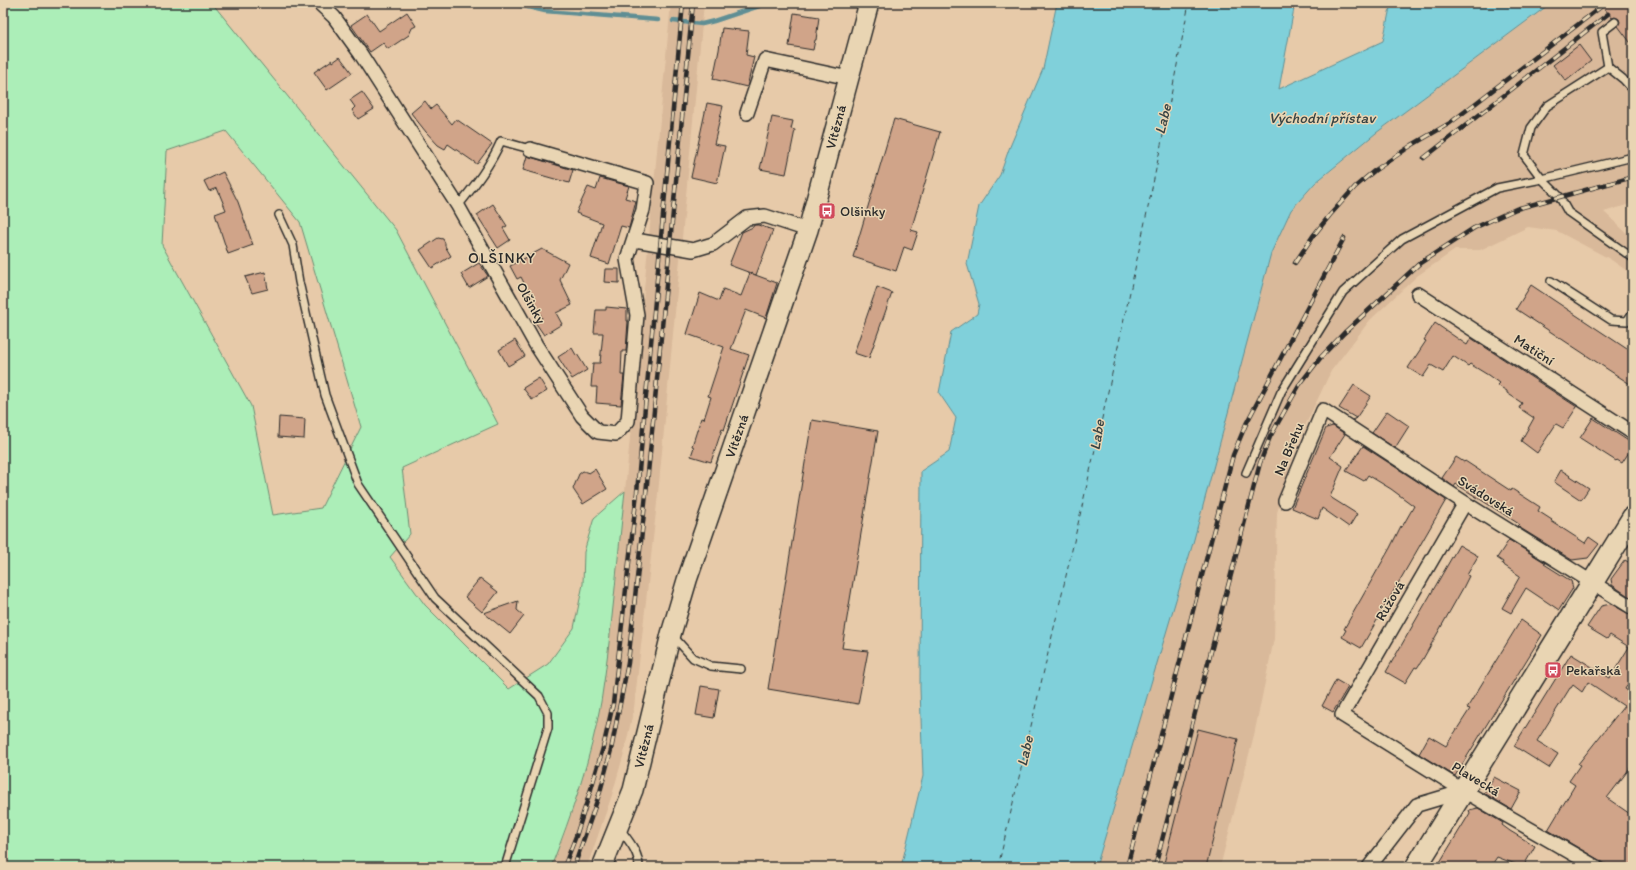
<svg xmlns="http://www.w3.org/2000/svg" width="1636" height="870" font-family="Itim,sans-serif">
<style>
.built{fill:#d9b99a}
.green{fill:#aceeb8;stroke:#6c8c72;fill-rule:evenodd}
.water{fill:#80d0da;stroke:#5e8e94}
.lines{fill:none;stroke-linecap:round;stroke-linejoin:round}
.stream{stroke:#5e8e94;stroke-width:4.5}
.ferry{stroke:#384445;stroke-width:1;stroke-dasharray:5 4;stroke-linecap:butt}
.building{fill:#d0a489;stroke:#2b2b2b}
.service-casing{stroke:#2b2b2b;stroke-width:10}
.minor-casing{stroke:#2b2b2b;stroke-width:16}
.secondary-casing{stroke:#2b2b2b;stroke-width:22}
.primary-casing{stroke:#2b2b2b;stroke-width:24}
.service{stroke:#e9d5b3;stroke-width:7}
.minor{stroke:#e9d5b3;stroke-width:13}
.secondary{stroke:#e9d5b3;stroke-width:19}
.primary{stroke:#e9d5b3;stroke-width:21}
.rail-casing{stroke:#2b2b2b;stroke-width:4.5}
.rail{stroke:#e9d5b3;stroke-width:3;stroke-dasharray:9;stroke-linecap:butt}
.labels{text-anchor:middle;dominant-baseline:central;stroke-width:3;stroke-linejoin:round;paint-order:stroke}
.street-label{font-size:14px;fill:#2b2b2b;stroke:#e9d5b3}
.poi-label{font-size:14px;fill:#2b2b2b;stroke:#e9d5b3;text-anchor:start}
.water-label{font-size:15px;font-style:italic;fill:#384445;stroke:#e9d5b3}
.neighbourhood-label{font-size:15px;letter-spacing:1px;fill:#2b2b2b;stroke:#e9d5b3}
</style>
<rect width="100%" height="100%" fill="#e7caa9"/>
<filter id="ink" filterUnits="userSpaceOnUse"><feTurbulence type="fractalNoise" baseFrequency=".025" numOctaves="2"/><feDisplacementMap in="SourceGraphic" scale="8" xChannelSelector="R" yChannelSelector="G"/><feConvolveMatrix kernelMatrix="1 2 1 2 8 2 1 2 1" color-interpolation-filters="sRGB"/></filter>
<g filter="url(#ink)">
<g class="built">
<path d="M671 3H704L658 494 634 708 624 753 612 795 587 867H551L565 832 580 785 592 745 601 702 625 491Z"/>
<path d="M1551 3H1633V203L1604 212 1633 239V275L1610 259 1557 231 1528 227 1480 250H1455L1417 276 1370 320 1331 371 1294 449 1277 513 1274 639 1254 735 1220 867H1096L1193 543 1271 253 1291 210 1315 184 1376 133Z"/>
</g>
<path class="green" d="M3 3H212L396 230 498 424 402 468 410 534 390 557 425 605 509 689 548 664 574 628 583 584 584 552 594 518 625 491C617 561 612 632 601 702 591 758 572 814 551 867H3ZM226 131 300 222 361 427 321 508 273 515 251 406 162 245 167 151Z"/>
<path class="water" d="M1057 3H1295L1279 89 1383 41 1391 3H1551L1376 133 1315 183 1291 210 1271 253 1193 543 1096 867H901L923 776 920 688 921 471 949 452 956 418 939 393 951 332 977 314 979 304 967 264 979 206 1000 175 1009 149 1043 69Z"/>
<g class="lines">
<g class="stream">
<path d="M511 3 545 11 658 20"/>
<path d="M673 21 702 24 714 21 759 6 764 3"/>
</g>
<path class="ferry" d="M998 867C1065 580 1134 293 1189 3"/>
</g>
<g class="building">
<path d="M1600 3H1633V46L1618 26 1620 22 1619 19 1615 17 1612 18Z"/>
<path d="M407 12 416 26 412 28 409 35 388 49 383 43 370 52 351 25 367 14 379 31Z"/>
<path d="M794 13 819 17 816 40H815L813 50 789 46Z"/>
<path d="M722 28 749 31 746 55 754 57 747 87 713 79 719 50Z"/>
<path d="M1579 45 1591 61 1566 81 1553 65Z"/>
<path d="M340 57 352 73 327 90 314 72 332 60 333 62Z"/>
<path d="M362 92 374 109 358 119 352 110 355 107 350 100Z"/>
<path d="M425 101 431 109 436 105 452 124 456 119 492 144 477 164 448 144 445 149 438 145 426 132 411 113Z"/>
<path d="M707 103 723 106 714 144 725 146 717 183 691 177Z"/>
<path d="M772 117 793 121 791 129 795 130 786 174 760 169Z"/>
<path d="M894 119 940 132 911 230 918 232 912 250 904 247 896 271 853 257Z"/>
<path d="M527 156 573 170 569 183 523 170Z"/>
<path d="M223 172 238 202 253 245 228 254 215 214 226 210 217 188 209 191 204 181Z"/>
<path d="M600 178 629 186 625 198 636 201 629 228 621 226 609 264 591 258 602 223 576 213 588 187 596 190Z"/>
<path d="M493 204 507 226 503 228 510 240 498 248 477 215Z"/>
<path d="M754 225H758L773 230 756 275 729 265 742 232 753 227Z"/>
<path d="M438 238 443 239 445 243V246L451 256 432 268 420 250Z"/>
<path d="M542 249 568 263 560 280 572 305 556 313 562 324 544 335 535 322 542 318 521 277 517 279 510 266Z"/>
<path d="M479 263 488 276 469 288 461 274Z"/>
<path d="M605 269H619V283L604 282Z"/>
<path d="M265 272 268 289 252 293 245 277Z"/>
<path d="M750 273 777 283 766 318 746 310 731 349 749 355 724 430 722 429 711 462 691 456 694 447 692 446 701 418 704 419 711 397 708 396 724 347 687 334 700 293 719 301 723 289 741 296Z"/>
<path d="M1531 285 1633 353V386L1516 309Z"/>
<path d="M877 287 892 293 869 358 854 353Z"/>
<path d="M606 307 627 309V321H628L626 351H622L621 375H624L621 405 596 403 597 387H591L593 363H600L603 333H594L596 310H606Z"/>
<path d="M1435 323 1467 345 1471 338 1577 407 1563 428 1556 424 1537 453 1521 441 1534 418 1519 408 1522 403 1507 393V391L1497 385 1499 383 1488 375 1470 364 1468 366 1453 356 1443 372 1431 365 1423 377 1408 368 1426 341 1424 340Z"/>
<path d="M515 340 525 356 508 366 499 350Z"/>
<path d="M572 348 576 355 577 354 587 370 572 379 558 357Z"/>
<path d="M539 378 547 391 532 400 523 388Z"/>
<path d="M1354 385 1371 396 1354 421 1352 420 1356 418 1339 408Z"/>
<path d="M1387 411 1409 426 1395 448 1372 433Z"/>
<path d="M279 417 305 419 304 439 278 437Z"/>
<path d="M1593 418 1633 444V446L1622 463 1617 460 1616 461 1580 438Z"/>
<path d="M812 420 878 431 842 648 868 651 858 704 768 689Z"/>
<path d="M1333 426 1345 434 1330 457 1343 466 1330 497 1357 514 1349 527 1322 508 1318 519 1292 508 1326 428Z"/>
<path d="M1363 446 1446 500 1361 648 1342 637 1346 630 1344 629 1390 548 1401 526 1402 527 1414 506 1391 489 1368 475 1364 481 1346 471Z"/>
<path d="M1456 457 1464 462 1465 461 1511 491 1512 489 1540 507 1538 511 1552 520 1551 521 1585 543 1589 537 1599 544 1588 558 1572 560 1517 526 1519 524 1456 484 1454 487 1442 478Z"/>
<path d="M595 469 607 489 583 504 573 489 579 474 583 471 589 473Z"/>
<path d="M1561 470 1589 488 1581 500 1554 482Z"/>
<path d="M1509 540 1546 563 1544 564 1571 581 1573 588 1559 610 1526 588 1511 613 1502 608 1520 576 1502 564 1503 562 1497 558Z"/>
<path d="M1459 545 1478 556 1467 575 1469 576 1463 588 1423 659 1417 668 1415 667 1405 683 1386 672Z"/>
<path d="M1625 560 1633 565V599L1612 585 1611 579Z"/>
<path d="M480 578 498 592 482 612 465 597Z"/>
<path d="M518 601 517 610 524 616 510 634 484 613Z"/>
<path d="M1611 604 1633 616V676L1625 689 1633 694V764L1607 798 1633 816V867H1611L1548 830 1575 785 1569 781 1580 765 1578 764 1624 706 1588 682 1582 692 1573 685 1571 688H1570L1537 741 1558 754 1549 768 1514 746 1571 654 1610 678 1629 647 1610 635 1607 639 1587 627 1601 606Z"/>
<path d="M1521 620 1542 635 1455 776 1419 754 1429 736 1446 746 1470 709 1467 708Z"/>
<path d="M1336 680 1348 687 1333 712 1322 706Z"/>
<path d="M701 686 719 689 714 718 696 715Z"/>
<path d="M1198 729 1238 739 1206 867H1163Z"/>
<path d="M1494 777 1521 791 1511 809 1484 793Z"/>
<path d="M1478 808 1503 823 1502 825 1510 831 1535 846 1523 867 1497 857 1493 863 1480 867H1437L1470 813 1469 810Z"/>
</g>
<g class="lines">
<g class="service-casing">
<g id="service">
<path d="M1615 22 1602 32 1608 67 1623 79 1633 90"/>
<path d="M1633 157 1542 179 1559 196 1568 212 1633 258"/>
<path d="M458 206C475 185 490 166 501 141L530 149"/>
<path d="M279 215 293 245 299 282 325 395 358 484 435 598 539 696 548 713V728L505 867"/>
<path d="M1551 281 1611 320 1627 321 1633 312"/>
<path d="M1246 473 1281 392 1343 292 1402 239 1497 188 1542 179 1524 155 1531 128 1547 106 1608 67"/>
<path d="M673 636 693 658 711 666 741 669"/>
<path d="M620 829C629 841 639 852 639 867"/>
</g>
</g>
<g class="minor-casing">
<g id="minor">
<path d="M319 3 334 17 360 53 458 206 536 345 582 416 598 432 616 434 628 421 637 315 627 259 643 210 647 183 530 149"/>
<path d="M747 113 765 60 849 78"/>
<path d="M635 240 693 250 713 244 747 218 765 216 808 230"/>
<path d="M1418 294 1633 433"/>
<path d="M1285 501 1323 410 1465 503 1633 608"/>
<path d="M1465 503 1342 715 1464 791 1596 867"/>
<path d="M1369 867 1417 805 1464 791"/>
</g>
</g>
<g class="secondary-casing">
<path id="secondary" d="M602 867 633 790 671 634 687 580 808 230 869 3"/>
</g>
<g class="primary-casing">
<path id="primary" d="M1416 867 1633 517"/>
</g>
<use href="#service" class="service"/>
<use href="#minor" class="minor"/>
<use href="#secondary" class="secondary"/>
<use href="#primary" class="primary"/>
<g class="rail-casing">
<g id="rail">
<path d="M1424 158 1608 14"/>
<path d="M1295 263 1313 236 1330 215 1355 187 1374 171 1412 145 1450 123 1602 6"/>
<path d="M564 867 576 836 591 789 603 748 613 704 637 492 683 3"/>
<path d="M574 867 600 792 611 750 628 663 646 494 693 3"/>
<path d="M1127 867 1233 455 1246 424 1344 238"/>
<path d="M1155 867 1260 463 1270 437 1288 405 1300 384 1321 357 1344 333 1420 263 1474 228 1516 209 1633 177"/>
</g>
</g>
<use href="#rail" class="rail"/>
</g>
</g>
<defs>
<g id="bus-square" transform="scale(0.9)"><rect x="-9" y="-9" width="18" height="18" rx="4" fill="#d1495b" stroke="#e9d5b3"/><path d="M-5-6H5V4H4V6H2V4H-2V6H-4V4H-5ZM-3.5-4V0h7V-4ZM-3.5 1.2v1.5H-2V1.2ZM2 1.2v1.5H3.5V1.2Z" fill="#fff"/></g>
</defs>
<g fill-rule="evenodd">
<use href="#bus-square" x="827" y="211"/>
<use href="#bus-square" x="1553" y="670"/>
</g>
<g class="labels">
<g class="street-label">
<text transform="translate(836 127) rotate(-75)">Vítězná</text>
<text transform="translate(531 303) rotate(61)">Olšinky</text>
<text transform="translate(1534 350) rotate(33)">Matiční</text>
<text transform="translate(737 436) rotate(-71)">Vítězná</text>
<text transform="translate(1289 449) rotate(-67)">Na Břehu</text>
<text transform="translate(1486 496) rotate(32)">Svádovská</text>
<text transform="translate(1390 601) rotate(-60)">Růžová</text>
<text transform="translate(644 746) rotate(-76)">Vítězná</text>
<text transform="translate(1476 779) rotate(31)">Plavecká</text>
</g>
<g class="poi-label">
<text x="840" y="211">Olšinky</text>
<text x="1566" y="670">Pekařská</text>
</g>
<g class="water-label">
<text x="1322" y="118">Východní přístav</text>
<text transform="translate(1163 119) rotate(-76)">Labe</text>
<text transform="translate(1097 435) rotate(-81)">Labe</text>
<text transform="translate(1025 751) rotate(-77)">Labe</text>
</g>
<g class="neighbourhood-label">
<text x="502" y="258">OLŠINKY</text>
</g>
</g>
<rect width="1636" height="870" fill="none" stroke="#e9d5b3" stroke-width="16"/>
<rect x="8" y="8" width="1620" height="854" fill="none" stroke="#2b2b2b" stroke-width="1.5" filter="url(#ink)"/>
</svg>
